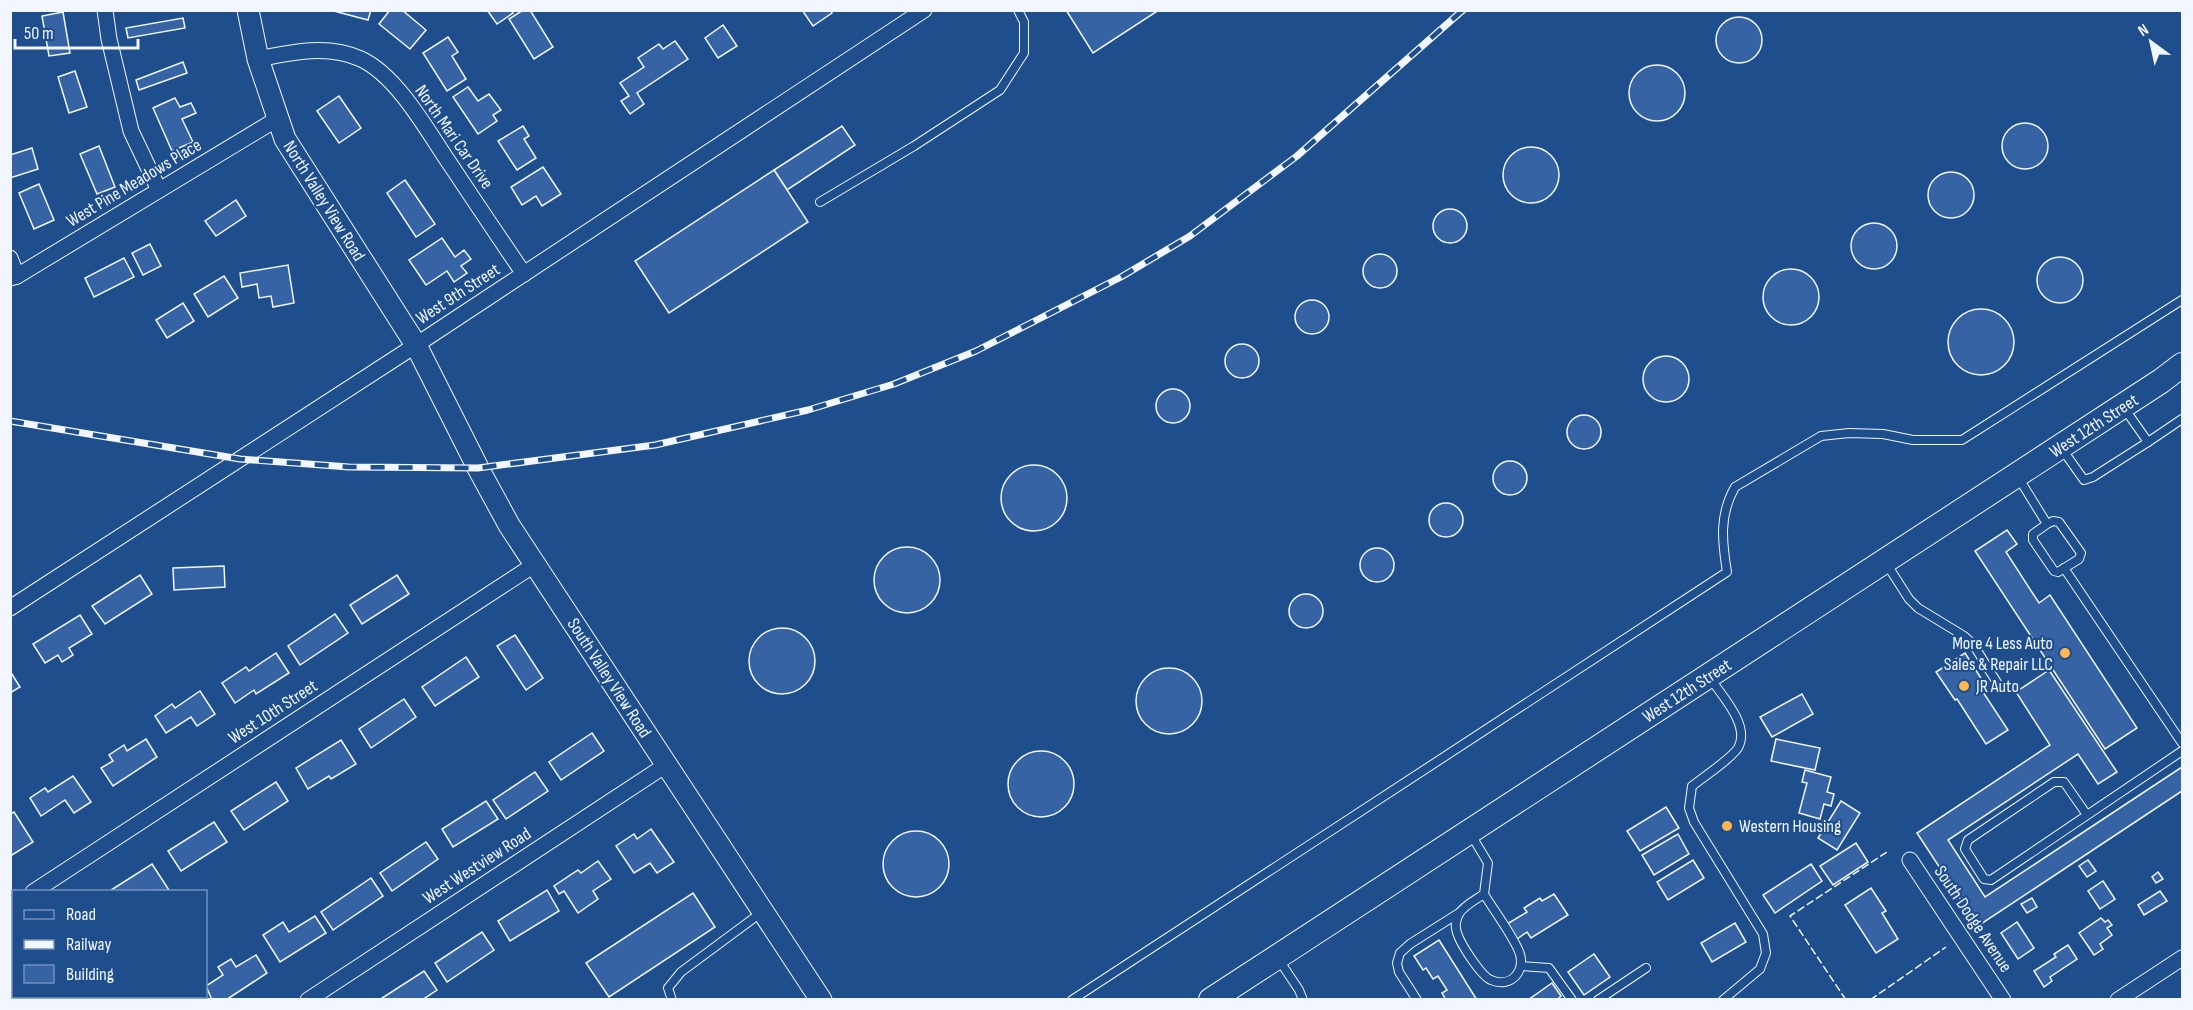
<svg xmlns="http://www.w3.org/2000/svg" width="2193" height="1010" font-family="'Sofia Sans Condensed',sans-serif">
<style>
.building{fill:#3563a3;stroke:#f2f6ff;stroke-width:1.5}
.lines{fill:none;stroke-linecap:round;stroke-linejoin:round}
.lane-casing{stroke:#f2f6ff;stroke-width:10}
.street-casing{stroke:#f2f6ff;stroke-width:17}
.secondary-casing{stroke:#f2f6ff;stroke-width:23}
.primary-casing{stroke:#f2f6ff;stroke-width:26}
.lane{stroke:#1f4e8c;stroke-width:8}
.street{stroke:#1f4e8c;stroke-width:15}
.secondary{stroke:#1f4e8c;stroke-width:21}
.primary{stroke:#1f4e8c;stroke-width:24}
.rail-casing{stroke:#f2f6ff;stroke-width:7}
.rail{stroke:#1f4e8c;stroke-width:4.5;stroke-dasharray:14;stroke-linecap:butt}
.fence{stroke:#f2f6ff;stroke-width:1.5;stroke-dasharray:8 3;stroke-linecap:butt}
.poi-dot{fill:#ffb74d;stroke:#1f4e8c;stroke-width:2}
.labels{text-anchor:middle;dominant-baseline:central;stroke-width:4.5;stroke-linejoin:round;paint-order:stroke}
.street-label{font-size:18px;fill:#f2f6ff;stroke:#1f4e8c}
.poi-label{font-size:18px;fill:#f2f6ff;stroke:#1f4e8c;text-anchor:start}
</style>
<rect width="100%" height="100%" fill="#1f4e8c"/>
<g class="building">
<path d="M330 10H371L368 20Z"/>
<path d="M390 10H402L426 30 410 49 379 24Z"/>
<path d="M487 10H511L513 13 497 24Z"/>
<path d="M523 10H530L553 47 534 59 509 19Z"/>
<path d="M802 10H831L832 13 813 26Z"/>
<path d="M1066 10H1159L1093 53Z"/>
<path d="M63 12 70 53 49 56 42 16Z"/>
<circle cx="1739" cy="40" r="23"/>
<path d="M183 18 185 28 128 38 126 28Z"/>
<path d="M723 25 737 46 718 58 705 38Z"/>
<path d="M448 37 458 52 452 56 466 79 447 91 423 53Z"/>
<path d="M675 41 688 59 637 93 644 104 630 114 621 101 629 96 620 83 644 67 638 58 659 44 663 49Z"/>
<path d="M183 62 187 73 139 90 136 80Z"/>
<circle cx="1657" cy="93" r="28"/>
<path d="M75 71 87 107 69 113 58 77Z"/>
<path d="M468 87 478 101 489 94 501 110 493 115 497 121 478 134 453 97Z"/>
<path d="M339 96 361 128 339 143 317 111Z"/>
<path d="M175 98 180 107 191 103 196 113 182 119 193 142 172 151 153 108Z"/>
<circle cx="2025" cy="146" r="23"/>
<path d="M523 126 529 136 524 139 536 158 517 170 498 141Z"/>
<path d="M842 126 855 145 787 190 774 170Z"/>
<path d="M99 146 115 187 97 194 80 154Z"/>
<circle cx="1531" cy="175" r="28"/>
<path d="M32 148 38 169 10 178V155Z"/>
<path d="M543 167 561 194 542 206 536 196 522 205 511 187Z"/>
<path d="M774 170 808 222 669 313 635 261Z"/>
<circle cx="1951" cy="195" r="23"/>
<path d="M405 180 435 224 416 237 387 193Z"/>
<path d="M39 184 54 220 34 229 19 193Z"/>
<path d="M236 200 246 216 216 236 205 221Z"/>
<circle cx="1450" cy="226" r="17"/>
<circle cx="1874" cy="246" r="23"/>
<path d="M442 238 455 257 464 250 471 259 461 266 467 273 454 282 447 271 426 285 409 260Z"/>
<path d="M150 244 161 266 143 275 132 253Z"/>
<circle cx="1380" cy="271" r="17"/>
<circle cx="2060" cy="280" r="23"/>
<path d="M124 258 134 277 94 297 85 278Z"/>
<path d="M288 265 294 303 273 307 271 296 259 298 257 284 242 287 240 273Z"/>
<circle cx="1791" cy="297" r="28"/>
<path d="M224 276 238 298 208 317 194 294Z"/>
<circle cx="1312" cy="317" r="17"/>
<path d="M183 303 194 321 167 338 156 320Z"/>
<circle cx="1981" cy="342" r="33"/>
<circle cx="1242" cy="361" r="17"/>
<circle cx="1666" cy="379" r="23"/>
<circle cx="1173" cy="406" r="17"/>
<circle cx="1584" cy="432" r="17"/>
<circle cx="1510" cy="478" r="17"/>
<circle cx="1034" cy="498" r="33"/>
<circle cx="1446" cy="520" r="17"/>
<path d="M2007 530 2017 544 2006 552 2039 603 2050 595 2137 728 2105 749 1975 551Z"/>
<circle cx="907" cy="580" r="33"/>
<circle cx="1377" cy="565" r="17"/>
<path d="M224 566 225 587 174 590 173 568Z"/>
<path d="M140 575 152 594 105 624 92 606Z"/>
<path d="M397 575 409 594 362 624 350 605Z"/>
<circle cx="1306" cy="611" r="17"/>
<path d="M335 614 348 633 300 665 288 646Z"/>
<path d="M80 615 92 634 69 648 73 655 62 662 58 655 45 663 33 644Z"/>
<circle cx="782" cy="661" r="33"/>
<path d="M515 635 543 678 526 690 497 646Z"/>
<path d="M276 653 289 673 256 694 254 690 235 703 222 683 246 667 249 671Z"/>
<path d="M1965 653 1984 683 1979 686 2008 730 1986 744 1957 699 1955 700 1936 672Z"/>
<path d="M466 657 479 677 435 706 422 687Z"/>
<circle cx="1169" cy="701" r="33"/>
<path d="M2049 670 2117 772 2098 784 2078 754 1948 840 1985 897 2182 767V791L1978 926 1917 833 2050 745 2016 692Z"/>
<path d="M10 671 20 687 10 693Z"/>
<path d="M200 691 215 714 197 726 191 717 166 733 155 716 172 704 175 708Z"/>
<path d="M1802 694 1813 714 1772 737 1760 717Z"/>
<path d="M404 699 416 717 371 748 359 729Z"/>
<path d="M592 733 604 751 561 780 549 762Z"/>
<path d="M146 739 157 757 113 786 101 768 113 761 109 755 124 745 127 751Z"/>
<path d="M1776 739 1820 748 1815 770 1771 761Z"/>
<path d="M341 740 356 764 331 779 329 776 308 789 296 768Z"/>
<circle cx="1041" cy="784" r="33"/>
<path d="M1805 770 1831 777 1827 792 1834 794 1831 806 1824 804 1820 819 1799 813 1807 783 1802 782Z"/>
<path d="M535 772 548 791 506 819 493 800Z"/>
<path d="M73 776 91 802 74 813 65 800 41 816 30 798 45 788 48 792Z"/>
<path d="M276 782 288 801 244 830 231 811Z"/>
<path d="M486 801 498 819 453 847 442 829Z"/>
<path d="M1841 801 1860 813 1837 850 1818 838Z"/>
<path d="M1666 807 1679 828 1640 851 1627 831Z"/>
<path d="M14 812 33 842 12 855 10 852V814Z"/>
<path d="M214 822 227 842 181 871 168 851Z"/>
<path d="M651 829 674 862 657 873 650 863 634 873 616 846 634 834 637 839Z"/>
<circle cx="916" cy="864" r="33"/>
<path d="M1678 834 1689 854 1654 875 1642 855Z"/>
<path d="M426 842 438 859 392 891 380 873Z"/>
<path d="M1856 843 1868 862 1833 885 1820 866Z"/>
<path d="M1693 860 1704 878 1668 900 1657 882Z"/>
<path d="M2088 860 2096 871 2087 877 2079 866Z"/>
<path d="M598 861 611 879 593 891 598 899 578 913 564 891 559 894 554 886 578 870 581 873Z"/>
<path d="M152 864 169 890 108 892Z"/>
<path d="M1811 864 1822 881 1775 913 1763 895Z"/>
<path d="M2158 872 2163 879 2156 883 2152 877Z"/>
<path d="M371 878 383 896 333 930 321 912Z"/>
<path d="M2103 881 2115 899 2100 909 2088 891Z"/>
<path d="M1871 888 1886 911 1882 913 1898 939 1876 953 1845 905Z"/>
<path d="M547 890 559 911 510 941 498 921Z"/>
<path d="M2160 891 2167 901 2144 915 2138 905Z"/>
<path d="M693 893 715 927 609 997 586 963Z"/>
<path d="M1554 894 1568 915 1531 938 1527 932 1517 939 1507 924 1527 912 1524 908 1540 898 1542 901Z"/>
<path d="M2032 898 2037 907 2027 913 2021 904Z"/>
<path d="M315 916 326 933 280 962 263 935 283 922 289 932Z"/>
<path d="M2101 918 2105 922 2108 920 2112 925 2107 928 2112 935 2100 944 2103 949 2094 955 2079 933Z"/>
<path d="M2017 922 2034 948 2018 959 2001 933Z"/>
<path d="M1735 923 1746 942 1712 962 1701 943Z"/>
<path d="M482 932 494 950 447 982 435 963Z"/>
<path d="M1439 940 1477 1000H1446L1442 993 1447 990 1438 976 1433 979 1426 968 1423 970 1414 956Z"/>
<path d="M2068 945 2077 959 2050 977 2052 981 2044 987 2034 971 2056 957 2054 954Z"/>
<path d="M1594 954 1610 977 1584 995 1568 972Z"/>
<path d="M256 955 267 973 226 1000H212L206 986 223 975 218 967 231 959 236 967Z"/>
<path d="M14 956V991L10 992V957Z"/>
<path d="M424 971 437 990 422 1000H379Z"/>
<path d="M1552 983 1561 996 1557 1000H1528Z"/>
<path d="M168 996H199L201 1000H163Z"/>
</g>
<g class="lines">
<g class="lane-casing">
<g id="lane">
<path d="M820 202 914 146 1000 90 1024 53V22L1018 10"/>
<path d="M2124 408 2148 442 2182 419"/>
<path d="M2062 449 2084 480 2093 477 2148 442"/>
<path d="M2018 477 2047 524 2053 521 2059 522 2081 553 2079 559 2058 572 2054 571 2033 540V534L2047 524"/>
<path d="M1886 563 1909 599 1918 608 1964 636 1973 644 2001 689"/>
<path d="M2064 568 2182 743"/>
<path d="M1710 678C1722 696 1749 724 1739 746 1736 755 1701 779 1692 786L1689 808 1694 822 1763 934 1766 953 1760 969 1723 1000"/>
<path d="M2087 815 2064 782H2054L1968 840 1965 849 1984 879 1991 880 2182 751"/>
<path d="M1470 833 1488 863 1484 894C1477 899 1463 906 1459 914 1457 917 1455 925 1456 928 1457 940 1481 976 1491 980 1512 989 1528 969 1518 949 1509 930 1495 912 1484 894"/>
<path d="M1279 960 1299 990 1303 1000"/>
<path d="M1522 966 1549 968 1572 1000"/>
<path d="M672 1000 668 988 681 972 762 912"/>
<path d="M1072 1000 1727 572C1722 541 1719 515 1735 487L1821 436 1849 433 1883 434 1913 440H1962L2182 300"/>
<path d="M1417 1000 1399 972 1397 963 1400 953 1410 944 1459 913"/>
<path d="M1598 1000 1646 968"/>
</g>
</g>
<g class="street-casing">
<g id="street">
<path d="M105 10 109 39 131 131 159 190"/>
<path d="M258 59C292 52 328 44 361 59 399 77 429 134 452 167 476 203 500 239 524 274"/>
<path d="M10 258 17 276"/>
<path d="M10 278 17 276 277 119"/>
<path d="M10 608 416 345 924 10"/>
<path d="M1910 860 2003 1000"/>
<path d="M33 892 534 565"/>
<path d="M10 906 14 904"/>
<path d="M308 1000 666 765"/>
<path d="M2118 1000 2182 958"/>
</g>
</g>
<g class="secondary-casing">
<path id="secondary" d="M248 10 258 59 285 139 416 345 478 468 509 525 821 1000"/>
</g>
<g class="primary-casing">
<path id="primary" d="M1211 1000 2161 381 2182 365"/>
</g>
<use href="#lane" class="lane"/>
<use href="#street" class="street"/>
<use href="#secondary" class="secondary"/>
<use href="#primary" class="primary"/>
<g class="rail-casing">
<path id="rail" d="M10 421 240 459 349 467 478 468 655 445 808 410 894 384 976 351 1121 277 1190 236 1297 156 1463 10"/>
</g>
<use href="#rail" class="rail"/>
<g class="fence">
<path d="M1846 1000 1790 916 1887 852"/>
<path d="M1870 1000 1946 947"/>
</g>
</g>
<g class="poi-dot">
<circle cx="2065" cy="653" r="6"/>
<circle cx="1964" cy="686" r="6"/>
<circle cx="1727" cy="826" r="6"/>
</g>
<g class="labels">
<g class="street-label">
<text transform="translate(454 137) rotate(55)">North Mari Car Drive</text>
<text transform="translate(134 183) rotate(-31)">West Pine Meadows Place</text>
<text transform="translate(324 201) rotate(58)">North Valley View Road</text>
<text transform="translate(458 294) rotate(-33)">West 9th Street</text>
<text transform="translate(2094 426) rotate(-33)">West 12th Street</text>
<text transform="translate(609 678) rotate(57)">South Valley View Road</text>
<text transform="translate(1687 691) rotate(-33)">West 12th Street</text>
<text transform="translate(273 712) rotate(-33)">West 10th Street</text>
<text transform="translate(477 866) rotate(-33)">West Westview Road</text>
<text transform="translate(1973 919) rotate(56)">South Dodge Avenue</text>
</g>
<g class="poi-label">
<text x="2053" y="643" text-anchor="end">More 4 Less Auto<tspan x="2053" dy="21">Sales &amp; Repair LLC</tspan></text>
<text x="1976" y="686">JR Auto</text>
<text x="1739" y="826">Western Housing</text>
</g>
</g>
<rect width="2193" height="1010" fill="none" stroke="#f2f6ff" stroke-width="24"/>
<rect x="12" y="890" width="195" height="108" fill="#1f4e8c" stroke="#7391ba" stroke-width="1.5"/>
<rect x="24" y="910" width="30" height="9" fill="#1f4e8c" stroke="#7391ba" stroke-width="1.5"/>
<text x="66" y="920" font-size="18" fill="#f2f6ff">Road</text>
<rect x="24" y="940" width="30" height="9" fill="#f2f6ff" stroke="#7391ba" stroke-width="1.5"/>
<text x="66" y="950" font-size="18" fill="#f2f6ff">Railway</text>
<rect x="24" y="965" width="30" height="18" fill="#3563a3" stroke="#7391ba" stroke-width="1.5"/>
<text x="66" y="980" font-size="18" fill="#f2f6ff">Building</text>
<g transform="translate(2151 42) rotate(327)" stroke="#1f4e8c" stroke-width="4.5" paint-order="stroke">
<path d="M0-4.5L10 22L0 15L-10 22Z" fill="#f2f6ff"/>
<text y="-9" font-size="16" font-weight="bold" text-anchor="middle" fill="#f2f6ff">N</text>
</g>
<path d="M15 39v9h123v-9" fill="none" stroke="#f2f6ff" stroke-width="3"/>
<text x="24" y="39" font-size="18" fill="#f2f6ff" stroke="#1f4e8c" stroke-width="4.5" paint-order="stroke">50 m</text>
</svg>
